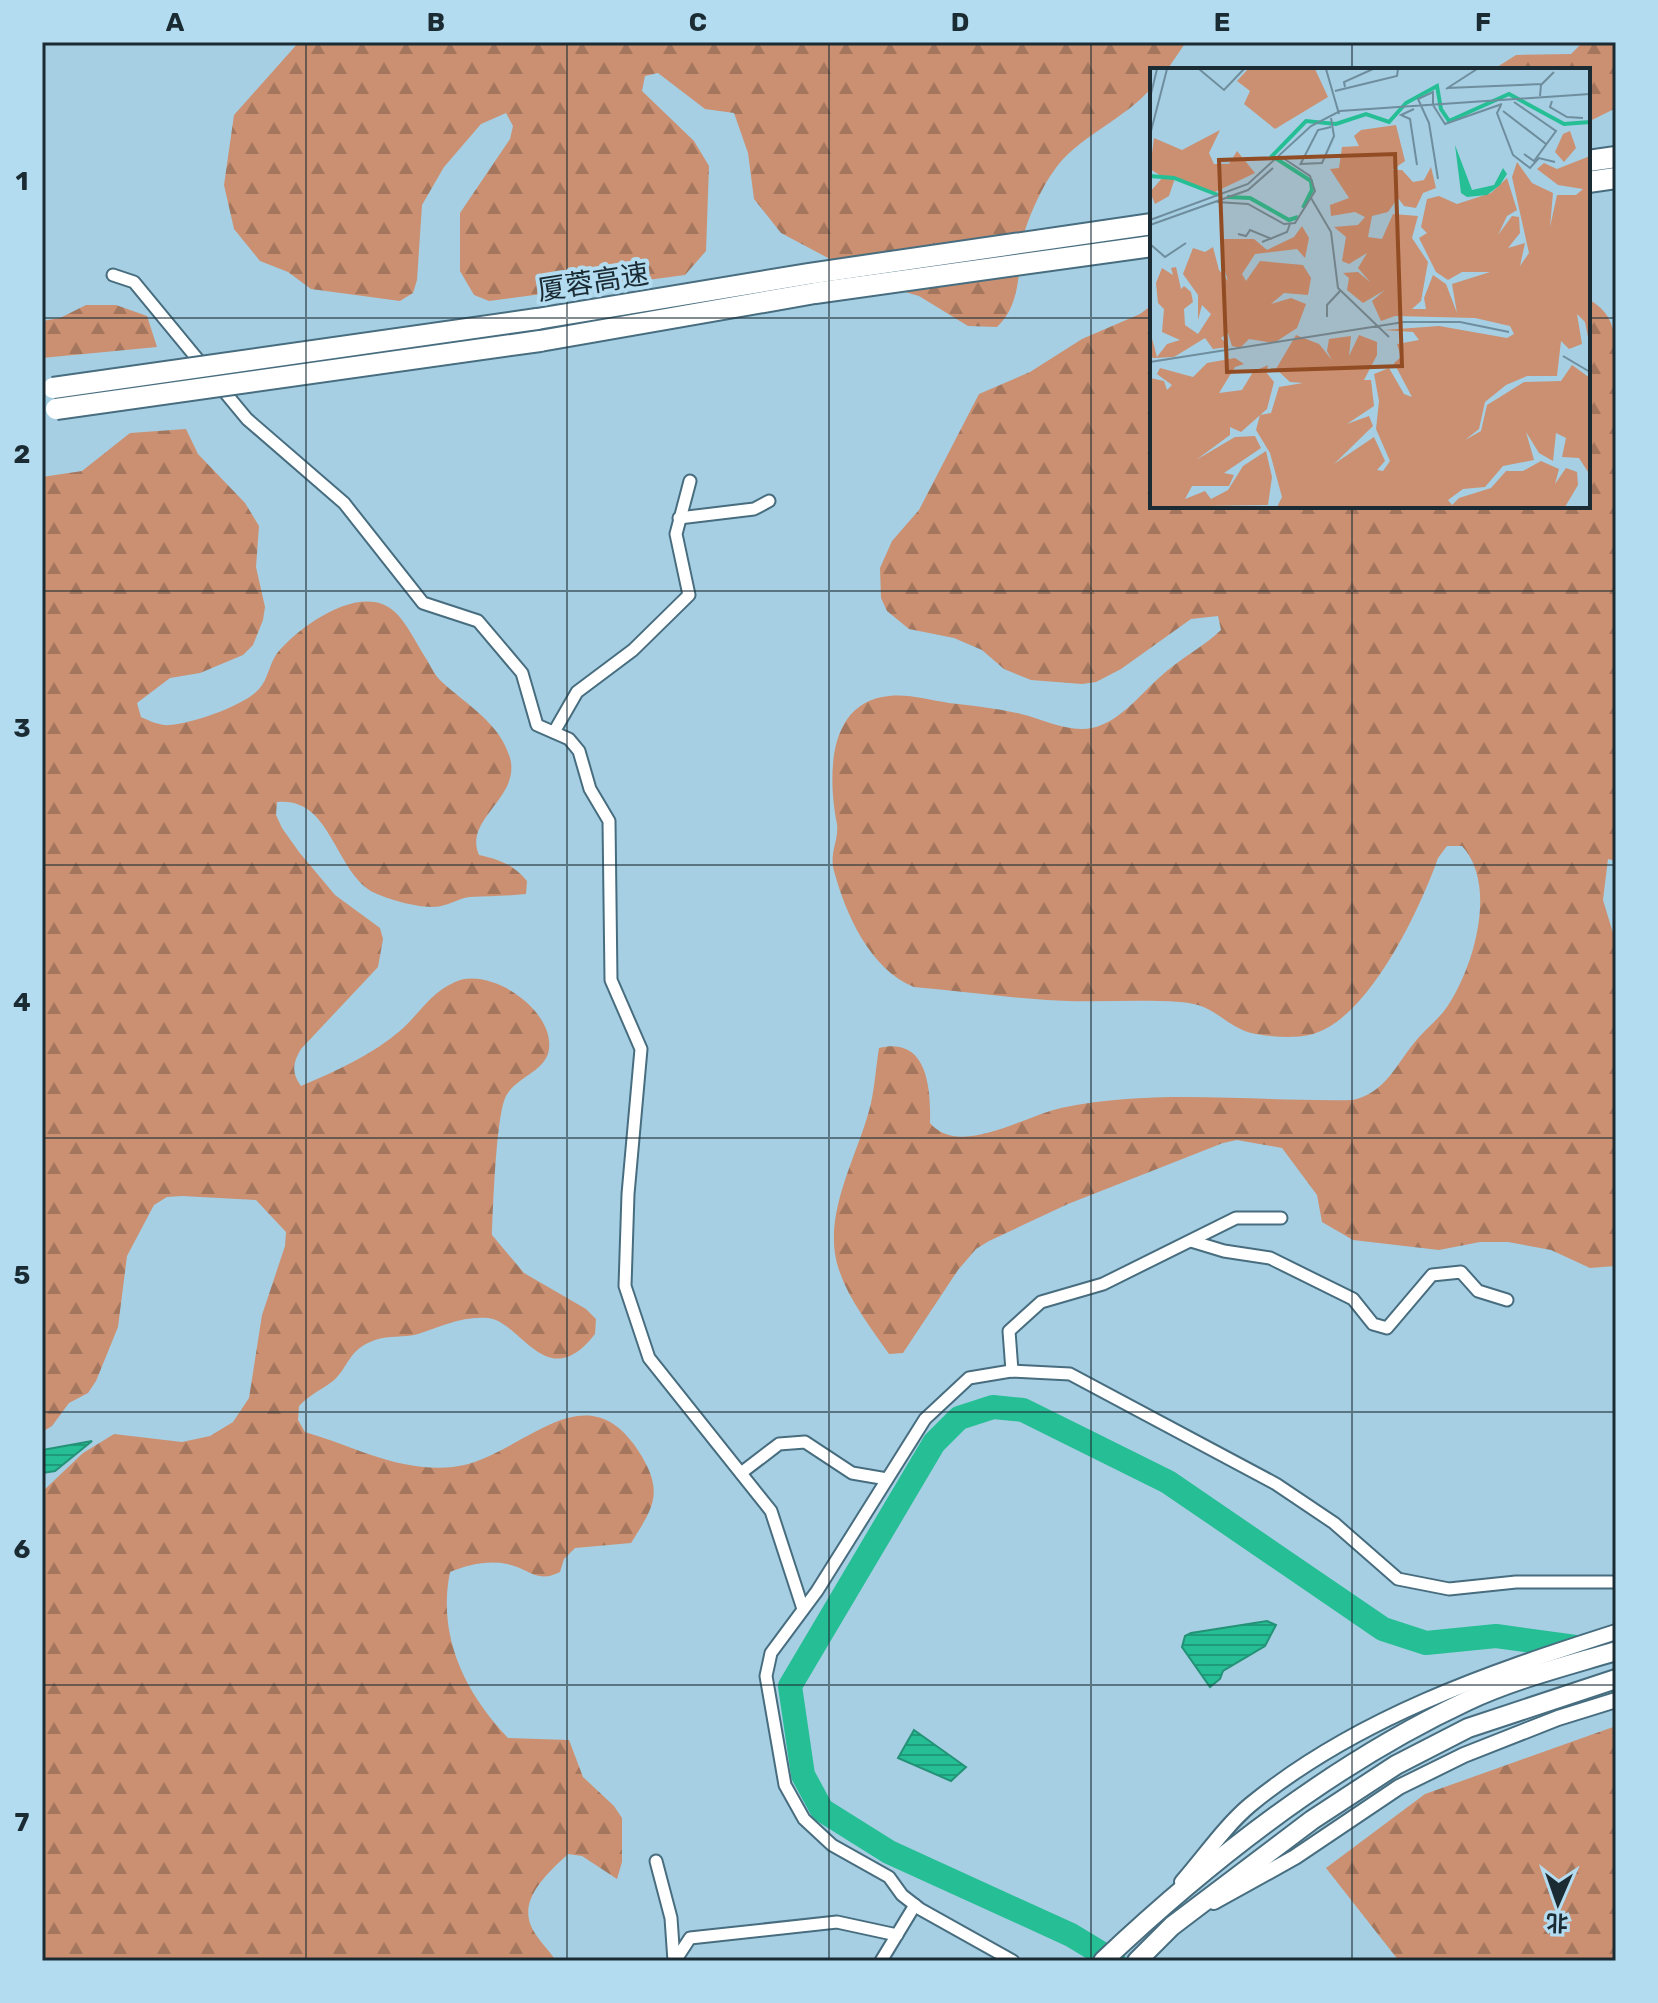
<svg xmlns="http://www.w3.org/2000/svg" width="1658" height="2003" font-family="Rubik,'Noto Sans SC',sans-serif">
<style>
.forest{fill:url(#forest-firs)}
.water{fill:url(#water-rules);stroke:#239277;stroke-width:2}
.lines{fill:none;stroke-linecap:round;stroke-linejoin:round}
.river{stroke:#26be94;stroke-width:24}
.minor-casing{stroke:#476d7f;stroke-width:15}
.tertiary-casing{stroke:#476d7f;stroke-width:18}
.trunk-casing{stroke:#476d7f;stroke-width:22}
.motorway-casing{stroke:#476d7f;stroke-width:24}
.minor{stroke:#fff;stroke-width:11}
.tertiary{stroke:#fff;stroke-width:14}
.trunk{stroke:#fff;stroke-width:18}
.motorway{stroke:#fff;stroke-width:20}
.motorway-bridge-casing{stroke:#476d7f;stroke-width:24;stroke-linecap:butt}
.motorway-bridge{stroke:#fff;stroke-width:20}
.grid{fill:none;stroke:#1b2b33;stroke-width:2;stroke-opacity:0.55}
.labels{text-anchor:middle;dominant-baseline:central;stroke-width:8;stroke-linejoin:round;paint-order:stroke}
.street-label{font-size:28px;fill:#1b2b33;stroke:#b3dcf0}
.inset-river{fill:none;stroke:#26be94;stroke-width:4}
.inset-road{fill:none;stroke:#6e8d9d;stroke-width:2}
.view{fill:#924c23;fill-opacity:0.15;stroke:#924c23;stroke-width:4}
.inset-edge{fill:none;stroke:#1b2b33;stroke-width:4}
.neatline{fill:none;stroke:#1b2b33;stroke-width:3}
.grid-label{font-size:26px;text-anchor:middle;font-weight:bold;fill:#1b2b33}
</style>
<defs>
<pattern id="forest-firs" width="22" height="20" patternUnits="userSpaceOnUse" patternTransform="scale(2)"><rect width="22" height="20" fill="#cb9071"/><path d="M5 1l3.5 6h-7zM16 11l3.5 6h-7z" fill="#a4765d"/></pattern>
<pattern id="water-rules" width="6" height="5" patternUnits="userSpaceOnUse" patternTransform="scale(2)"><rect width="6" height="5" fill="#26be94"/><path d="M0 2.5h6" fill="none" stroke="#209b79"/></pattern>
</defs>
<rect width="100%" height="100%" fill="#a6cfe3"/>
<g class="forest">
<path d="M299 42H1186L1167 70H1152V87C1125 120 1077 136 1053 172 1042 187 1029 216 1024 234 1017 266 1023 303 997 327L968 326 919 296 877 284 781 233 754 199 748 153 734 113 705 109 658 73 645 76 642 91 694 141 709 166 706 251 685 275 489 301 474 295 460 271V213L510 139 513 126 506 113 481 124 444 167 422 205 417 280 413 293 400 301 311 289 288 272 260 261 234 229 224 185 234 115Z"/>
<path d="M1583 42H1616V108L1588 122V70L1494 69 1516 55 1571 54Z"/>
<path d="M1588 299C1609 311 1614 324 1616 349V861L1608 859 1603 900 1616 943V1266L1590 1268 1551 1250 1508 1242H1480L1439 1250 1353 1240 1322 1222 1317 1195 1282 1148 1237 1140 1223 1143 1068 1204 989 1241 976 1249 958 1270 903 1353 889 1354C871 1328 849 1300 839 1270 820 1215 859 1155 871 1103 875 1085 876 1066 879 1048 927 1036 931 1087 930 1123 959 1158 1024 1116 1061 1108 1156 1088 1256 1102 1353 1100 1384 1093 1395 1067 1414 1043 1424 1030 1438 1020 1447 1007 1474 967 1498 885 1462 846H1447L1438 858C1420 909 1371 1014 1316 1033 1300 1039 1273 1037 1256 1034 1224 1028 1218 1004 1180 1002 1136 999 1091 1003 1047 1000 1003 997 958 991 914 987 870 969 846 915 834 871 829 853 839 840 837 824 828 779 826 702 889 696 910 694 929 700 949 703 974 706 996 708 1021 714 1043 719 1069 733 1092 728 1123 721 1144 689 1168 670 1186 655 1204 646 1221 630L1218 616 1191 619 1121 669 1096 682 1082 684 1031 680 1004 669 982 650 954 638 909 629 887 611 881 598 880 568 892 541 919 510 979 394 1030 372 1082 339 1140 314 1152 305V506H1588Z"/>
<path d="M86 305H116L147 316 157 347 42 358V321L60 318Z"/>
<path d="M186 429 198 454 245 503 259 526 256 567 265 607 263 620 253 645 243 655 200 673 170 678 137 703 141 717C150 721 160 726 170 725 193 723 244 706 259 689 269 678 269 663 278 652 300 626 362 581 395 612 406 622 417 644 425 657 431 666 434 675 442 682 467 705 500 723 510 758 521 798 463 819 479 855 500 860 513 864 527 881L526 894C507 896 489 896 470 897 460 898 451 904 441 906 424 910 390 900 375 893 334 873 332 796 277 802L276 815 282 828 299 852 335 895 380 928 383 939 378 967 301 1049C293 1063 291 1072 301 1086 336 1071 372 1055 401 1030 421 1012 430 993 455 982 489 966 554 1009 549 1049 546 1072 517 1076 506 1096 496 1115 493 1209 492 1235L524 1273 586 1309 596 1319 595 1334C547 1396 521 1321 488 1318 462 1316 442 1326 418 1334 404 1338 389 1335 375 1340 347 1350 350 1366 333 1381 321 1390 309 1395 299 1406L298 1420 305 1432C356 1447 398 1472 453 1467 521 1460 585 1363 641 1455 664 1493 653 1508 631 1543L575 1548 564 1559 560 1572C536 1584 529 1568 507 1564 487 1560 468 1565 450 1572 437 1636 465 1693 508 1738L569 1740 583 1777 614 1806 622 1818V1862L617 1879 582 1856 568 1854C548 1873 516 1900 533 1930 539 1941 549 1950 556 1961H42V1492L83 1453 114 1434 182 1442 210 1436 233 1422 249 1398 262 1315 285 1246 286 1232 256 1200 182 1196 167 1197 154 1205 127 1256 118 1327 96 1381 88 1393 69 1403 52 1426 42 1432V477L82 471 130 433Z"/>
<path d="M1616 1726V1959L1399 1961 1326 1868 1425 1794Z"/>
</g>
<g class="water">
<path d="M92 1441 55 1471 42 1473V1450Z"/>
<path d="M1267 1621 1276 1625 1265 1646 1223 1671 1220 1679 1210 1687 1182 1647 1185 1636 1191 1633Z"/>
<path d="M914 1730 966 1767 951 1781 898 1758Z"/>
</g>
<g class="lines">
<path class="river" d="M1114 1961 1071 1935 889 1852 822 1810 803 1775 790 1686 934 1443 959 1418 993 1407 1023 1410 1168 1482 1383 1629 1426 1643 1496 1636 1590 1649"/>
<g class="minor-casing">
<g id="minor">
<path d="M113 275 134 282 204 367"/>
<path d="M218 384 247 419 344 503 423 603 478 621 522 673 537 725 569 739 579 751 590 789 609 821 611 980 641 1049 628 1194 625 1286 649 1358 771 1511 803 1609"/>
<path d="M679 518 754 509 769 501"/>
<path d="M554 732 577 692 633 650 689 595 676 534 690 481"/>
<path d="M1191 1241 1224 1251 1270 1258 1353 1299 1373 1324 1387 1328 1432 1275 1461 1272 1478 1291 1507 1300"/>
<path d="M1012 1371 1009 1331 1041 1302 1103 1284 1236 1218H1281"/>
<path d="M741 1473 779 1444 805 1442 852 1473 887 1479"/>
<path d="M656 1861 671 1918 674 1961"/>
<path d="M675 1961 690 1938 837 1922 897 1935"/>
<path d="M881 1961 915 1905"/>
<path d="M1013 1961 920 1909 902 1895 889 1877 832 1845 804 1819 785 1785 766 1676 771 1653 817 1591 925 1419 969 1378 1011 1371 1070 1374 1276 1484 1334 1523 1398 1579 1449 1589 1516 1582H1616"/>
</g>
</g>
<g class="tertiary-casing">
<g id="tertiary">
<path d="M1182 1882C1204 1857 1225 1826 1250 1805 1356 1718 1488 1673 1616 1632"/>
<path d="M1214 1902 1295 1857 1399 1787 1464 1755 1558 1718 1616 1700"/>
</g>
</g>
<g class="trunk-casing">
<g id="trunk">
<path d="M1103 1961C1211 1859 1332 1764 1467 1701 1514 1679 1566 1666 1616 1651"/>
<path d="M1137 1961 1172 1926 1312 1820 1396 1765 1468 1728 1616 1679"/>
</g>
</g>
<g class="motorway-casing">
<g id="motorway">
<path d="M1588 161 1616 157"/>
<path d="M1588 182 1616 178"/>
<path d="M537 319 808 274 1152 224"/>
<path d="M540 341 815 293 1152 246"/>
</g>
</g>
<use href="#minor" class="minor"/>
<use href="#tertiary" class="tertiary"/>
<use href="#trunk" class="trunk"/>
<use href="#motorway" class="motorway"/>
<g class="motorway-bridge-casing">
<g id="motorway-bridge">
<path d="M53 388 537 319"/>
<path d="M56 409 540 341"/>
</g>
</g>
<use href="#motorway-bridge" class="motorway-bridge"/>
</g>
<path class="grid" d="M306 42V1961M567 42V1961M829 42V1961M1091 42V1961M1352 42V70M42 318H1152M1588 318H1616M1352 506V1961M42 591H1616M42 865H1616M42 1138H1616M42 1412H1616M42 1685H1616"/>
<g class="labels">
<g class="street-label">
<text transform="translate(593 282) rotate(-9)">厦蓉高速</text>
</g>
</g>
<g transform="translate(1150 68)">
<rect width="440" height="440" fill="#a6cfe3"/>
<path d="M420 63 426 80 414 94 405 84 413 66Z" fill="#cb9071"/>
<path d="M246 57 255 93 242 102H252L263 114 274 112 281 99 286 120 273 125 266 140 254 138 248 130 238 144 222 148 218 169 232 171 243 146 268 148 262 170 278 194 271 233 262 241H276L274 230 283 207 296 216 307 245 302 216 340 204H312L298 212 286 204 269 170 277 165 271 159 277 131 289 128 307 136 341 125 357 110 367 142 357 148 348 167 362 148 369 149 370 165 358 180 375 175 370 198 379 185 362 109 367 94 382 115 403 125 400 159 407 127H426L433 121 408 117 387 101 394 95 407 101 440 88V279L435 254 427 246 432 276 419 281 411 273 407 308H377L356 317 335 334 329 361 315 372 331 363 337 337 374 314 411 313 422 297 440 310V407L429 390 412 389 416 370 406 365 403 393 389 385 376 364 384 392 353 398 335 419 313 421 298 432 302 437 309 430 341 420 356 403H373L391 393 409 401 405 416 416 400 427 404 428 417 415 439H127L132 429 120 385 106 362 110 347 121 345 129 319 153 315 140 314 126 301 146 267 169 276 182 292 177 283 179 271 201 268 199 288 209 267 227 274V287L214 312H221L224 338 197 356 219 348 223 358 184 396 224 369 235 393 227 402 233 403 240 393 226 361 229 333 224 306 239 300 254 326 262 329 244 295 251 289 247 276 269 272 263 264 234 262 289 258 357 270 364 266 360 258 325 250 245 248 231 253 222 233 235 222 213 235 197 222 199 210 193 205 208 204 220 214 208 200 217 185 199 196 192 193 196 169 184 159 208 157 215 149 205 144 181 148 180 137 199 130 180 101 189 100 192 79 209 78 204 68 211 62ZM70 62 59 85 64 96H79L87 83 105 105 65 124 25 110 19 128 5 136 0 124 13 109 0 101 4 70 32 82ZM152 158 159 170 155 190 147 181 105 186 92 206 96 213 110 193 153 197 161 210 158 227 134 225 121 236 141 230 156 236 147 260 124 275 99 271 90 280 82 278 78 265 71 270 79 279 63 281 55 270 24 289 3 290 0 287V263L7 289 17 276 30 272 12 264 14 241 8 235 6 215 12 200 23 207 21 200 26 199 31 221 34 218 41 224 43 234 34 241 35 257 48 266 61 246 52 237 48 252V227L33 206 43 180 55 184 63 179 69 202 78 213 71 190 73 171H104L117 182 144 169ZM85 290 94 296 85 299 69 325 92 322 103 304 118 297 116 304 124 314 117 341 91 364 80 359V367L46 392 85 369 105 368 111 380 74 405 84 407 79 418H42L35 431 55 423 61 431 78 422 93 398 116 383 122 409 118 437 0 439V310L14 313 17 322 22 317 7 306 10 300 43 309 57 295Z" fill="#cb9071"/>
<path d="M98 1H165L178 29 125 61 94 36 100 23 87 13Z" fill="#cb9071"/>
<path d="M305 77 322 122 344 117 353 100 357 106 350 117 337 127 317 129 311 125Z" fill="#26be94"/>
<path class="inset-river" d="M0 108 24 110 68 127M77 129 100 130 139 152 148 149M153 140 162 122 161 113 122 88 156 53 186 56 216 46 239 54 256 35 287 18 291 41 299 53 359 26 414 56 440 54"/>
<path class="inset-road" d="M49 1 74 22 94 1M176 1 189 46M195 19 194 14 223 1M297 20 392 16M296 21 327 1M185 23 247 8 248 1M390 28 391 17 404 4M0 30 7 1M402 33 400 39 417 49 433 50M364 34 406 63 384 93 374 86M351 37 347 45 363 87 380 100 389 90 405 94M264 41 251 47 260 51 267 97M353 43 396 76M0 67 17 1M150 96 172 95 184 68 181 50M150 97 168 62 181 59M288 111 279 55 268 31 283 24V37L295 56 352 36M161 130 181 164 188 220 239 269M67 134 98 136 134 156 145 155 165 123 160 108 133 90M0 152 98 116 161 58 190 43 440 26M0 157 98 122 123 100M88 166 96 168 100 162 122 171M112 174 137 164 140 156M0 176 15 189 36 175M177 249V237L191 222M413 288 440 304M0 294 254 254H310L359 264"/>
<path class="view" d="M245 86 252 298 77 304 69 92Z"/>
<rect width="440" height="440" class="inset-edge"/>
</g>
<rect width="1658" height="2003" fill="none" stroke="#b3dcf0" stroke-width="88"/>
<g transform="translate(1558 1903) rotate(182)" stroke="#b3dcf0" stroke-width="6" paint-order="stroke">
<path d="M0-6L14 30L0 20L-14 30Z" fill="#1b2b33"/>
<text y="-12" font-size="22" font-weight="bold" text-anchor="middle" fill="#1b2b33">北</text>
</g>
<rect x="44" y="44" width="1570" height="1915" class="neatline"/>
<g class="grid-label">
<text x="175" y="31">A</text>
<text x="436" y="31">B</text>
<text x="698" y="31">C</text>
<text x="960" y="31">D</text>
<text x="1222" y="31">E</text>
<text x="1483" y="31">F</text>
<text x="22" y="190">1</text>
<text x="22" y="463">2</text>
<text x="22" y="737">3</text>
<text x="22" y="1011">4</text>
<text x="22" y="1284">5</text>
<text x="22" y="1558">6</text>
<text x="22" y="1831">7</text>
</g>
</svg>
